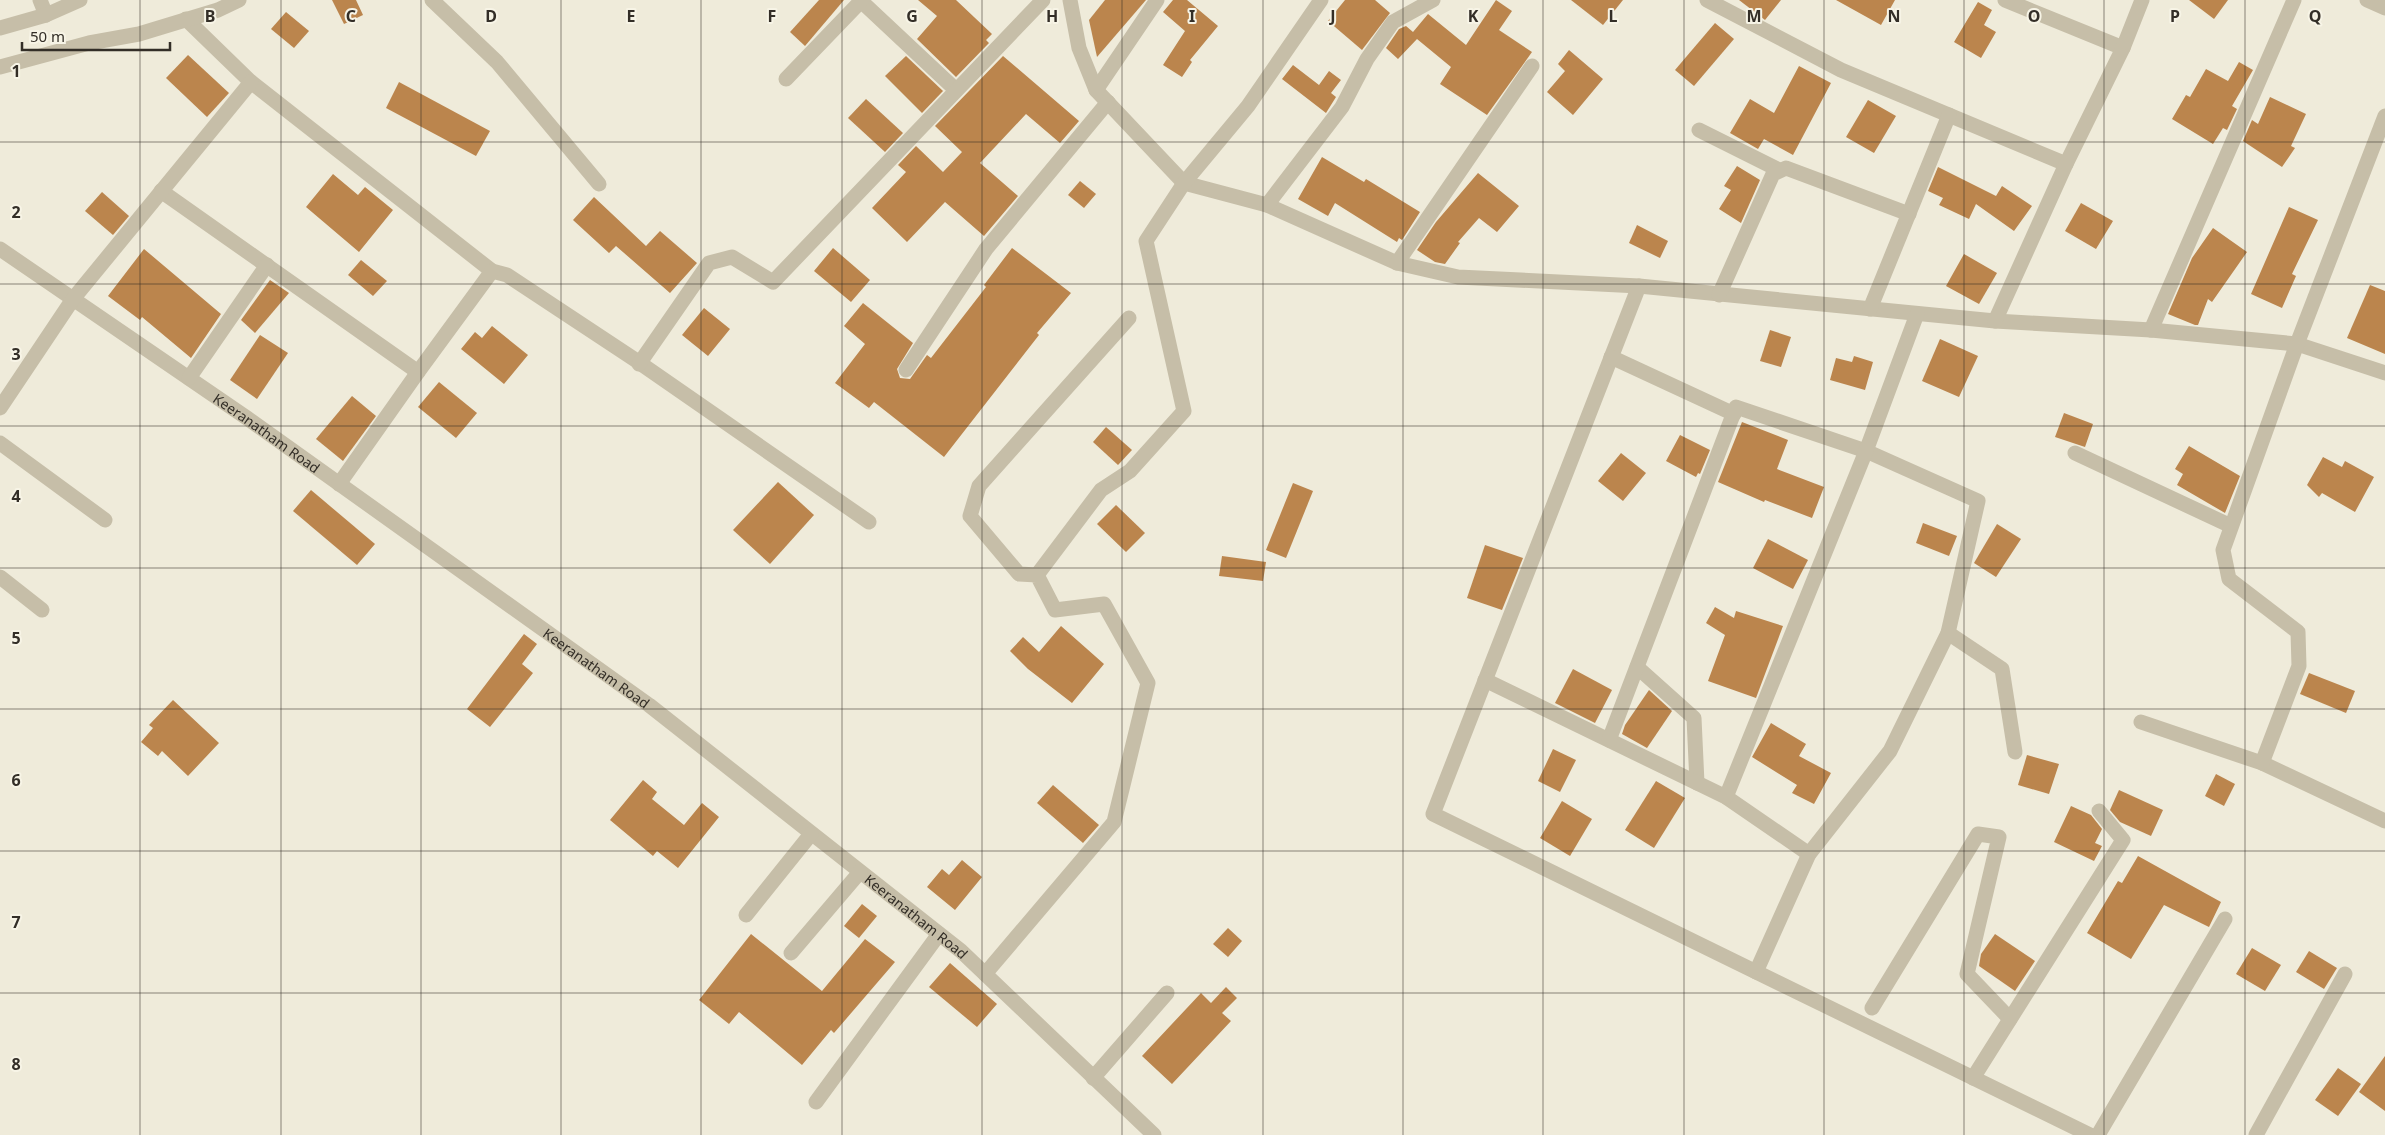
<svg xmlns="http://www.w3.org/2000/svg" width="2385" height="1135" font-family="'Noto Sans',sans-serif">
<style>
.building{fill:#bb854d}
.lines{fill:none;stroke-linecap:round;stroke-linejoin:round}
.minor{stroke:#c6bea8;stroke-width:15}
.grid{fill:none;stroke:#332e27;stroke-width:1;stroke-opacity:0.55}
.labels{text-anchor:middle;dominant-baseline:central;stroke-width:4;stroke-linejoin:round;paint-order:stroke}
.street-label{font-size:14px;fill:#332e27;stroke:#f7f4e6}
.grid-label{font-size:16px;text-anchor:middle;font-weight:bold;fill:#332e27;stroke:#f7f4e6;stroke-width:4;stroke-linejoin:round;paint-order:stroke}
</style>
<rect width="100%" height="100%" fill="#efebda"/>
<g class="building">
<path d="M332 0H356L363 15 344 24Z"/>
<path d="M819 0H844L805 46 790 32Z"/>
<path d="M918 0H956L992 34 986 40 989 43 956 77 917 39 937 16Z"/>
<path d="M1105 0H1146L1097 57 1089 20Z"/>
<path d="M1173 0H1187L1218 26 1190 60 1192 62 1182 77 1163 65 1185 31 1163 12Z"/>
<path d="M1345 0H1375L1390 13 1362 50 1328 21Z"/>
<path d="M1496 0 1512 11 1499 30 1532 52 1487 115 1440 84 1451 67 1417 39 1398 59 1386 48 1399 29 1406 26 1413 32 1428 14 1466 45Z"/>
<path d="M1571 0H1623L1603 25Z"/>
<path d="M1739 0H1781L1765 20Z"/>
<path d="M1836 0H1895L1881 25Z"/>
<path d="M2189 0H2228L2214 19Z"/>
<path d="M1978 2 1992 10 1984 25 1996 32 1981 58 1954 42Z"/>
<path d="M286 12 309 31 294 48 271 29Z"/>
<path d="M1715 23 1734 39 1694 86 1675 70Z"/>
<path d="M1569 50 1603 79 1573 115 1547 92 1565 71 1558 64Z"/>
<path d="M188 55 229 93 207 117 166 78Z"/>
<path d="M906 56 943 91 922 113 885 76Z"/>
<path d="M1003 56 1079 121 1060 143 1026 114 980 163 1018 196 984 236 945 202 907 242 872 208 906 172 898 165 916 146 943 172 962 152 935 126Z"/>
<path d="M2239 62 2253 70 2232 106 2237 109 2227 130 2223 128 2213 144 2172 119 2186 95 2190 97 2206 69 2228 81Z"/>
<path d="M1293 65 1319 85 1329 71 1341 80 1331 93 1336 97 1326 113 1282 79Z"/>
<path d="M1799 66 1831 83 1793 155 1764 139 1758 149 1730 133 1750 99 1774 113Z"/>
<path d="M399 82 490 131 476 156 386 108Z"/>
<path d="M2270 97 2306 114 2291 146 2295 148 2282 167 2243 141 2252 120 2258 124Z"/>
<path d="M866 99 903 133 885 152 848 118Z"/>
<path d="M1868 100 1896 116 1874 153 1846 137Z"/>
<path d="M1322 157 1364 182 1366 179 1420 212 1402 240 1399 238 1397 242 1335 203 1328 216 1298 199Z"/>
<path d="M1737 166 1760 180 1741 223 1719 209 1731 190 1724 186Z"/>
<path d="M1938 167 1996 196 2002 186 2032 206 2014 231 1976 204 1969 219 1939 205 1943 198 1928 191Z"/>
<path d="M1478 173 1519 206 1497 232 1479 218 1458 242 1460 243 1445 264 1435 262 1417 250 1436 222Z"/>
<path d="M333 174 358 195 365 187 393 210 359 252 306 207Z"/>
<path d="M1080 181 1096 194 1084 208 1068 195Z"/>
<path d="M102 192 129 216 113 235 85 211Z"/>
<path d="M594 197 646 246 660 231 697 263 670 293 616 246 609 253 573 220Z"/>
<path d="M2081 203 2113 221 2096 249 2065 231Z"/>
<path d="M2289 207 2318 220 2292 274 2296 276 2282 308 2251 294Z"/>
<path d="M1637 225 1668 241 1660 258 1629 243Z"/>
<path d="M2213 228 2247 252 2212 302 2208 299 2198 325H2195L2168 314 2192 258Z"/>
<path d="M833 248 870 280 851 302 814 271Z"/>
<path d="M1012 248 1071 293 1037 333 1039 335 944 457 874 402 869 408 835 383 865 344 844 326 863 303 913 343 897 369 900 378 910 379 927 355 931 358 986 287 984 285Z"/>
<path d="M144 249 221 314 191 358 142 317 140 320 108 296Z"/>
<path d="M1964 254 1997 273 1979 304 1946 286Z"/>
<path d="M361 260 387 281 373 296 348 275Z"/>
<path d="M270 280 289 293 255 333 241 320Z"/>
<path d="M2370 285 2385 291V354L2347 338Z"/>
<path d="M704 308 730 329 708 356 682 335Z"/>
<path d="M492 326 528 355 504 384 461 349 475 332 482 338Z"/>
<path d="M1770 330 1791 337 1781 367 1760 361Z"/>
<path d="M260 335 288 353 257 399 230 380Z"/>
<path d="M1940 339 1978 356 1959 397 1922 381Z"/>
<path d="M1854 356 1873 362 1865 390 1830 380 1836 358 1852 362Z"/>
<path d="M439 382 477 413 456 438 418 407Z"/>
<path d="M352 396 376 416 343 461 316 439Z"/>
<path d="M2064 413 2093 424 2085 447 2055 437Z"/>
<path d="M1742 422 1788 440 1777 469 1824 487 1812 518 1765 500 1764 502 1718 482Z"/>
<path d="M1106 427 1132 450 1118 465 1093 442Z"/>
<path d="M1680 435 1710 450 1700 474 1698 473 1696 477 1666 461Z"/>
<path d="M2189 446 2240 476 2225 513 2177 485 2183 474 2175 469Z"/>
<path d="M1621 453 1646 473 1623 501 1598 481Z"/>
<path d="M2323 457 2342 467 2345 461 2374 477 2355 512 2322 493 2319 497 2307 485Z"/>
<path d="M778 482 814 515 770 564 733 530Z"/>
<path d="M1293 483 1313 491 1286 558 1266 550Z"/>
<path d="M311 490 375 544 357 565 293 511Z"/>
<path d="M1116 505 1145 533 1126 552 1097 524Z"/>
<path d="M1923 523 1957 536 1949 556 1916 543Z"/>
<path d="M1997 524 2021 539 1996 577 1974 563Z"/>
<path d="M1768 539 1808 560 1793 589 1753 568Z"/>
<path d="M1485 545 1523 558 1502 610 1467 598Z"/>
<path d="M1222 556 1266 562 1263 581 1219 576Z"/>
<path d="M1715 607 1734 618 1736 611 1783 626 1756 698 1708 681 1725 635 1706 623Z"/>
<path d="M1061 626 1104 664 1072 703 1028 669 1010 651 1023 637 1039 652Z"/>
<path d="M524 634 537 644 522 664 533 673 490 727 467 709Z"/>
<path d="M1573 669 1612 690 1595 723 1555 703Z"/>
<path d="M2309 673 2355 691 2346 713 2300 694Z"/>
<path d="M1649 690 1672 711 1647 748 1622 734 1625 725Z"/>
<path d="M173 700 219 743 188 776 162 751 158 756 141 742 153 728 149 725Z"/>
<path d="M1771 723 1806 744 1799 756 1831 773 1814 804 1792 793 1797 785 1752 757Z"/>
<path d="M1553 749 1576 760 1560 792 1538 781Z"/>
<path d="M2027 755 2059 764 2049 794 2018 785Z"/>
<path d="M2216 774 2235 784 2224 806 2205 796Z"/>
<path d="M643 780 657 792 652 799 684 825 702 803 719 817 678 868 657 851 653 856 610 820Z"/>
<path d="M1656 781 1685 798 1654 848 1625 830Z"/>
<path d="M1053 785 1099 825 1083 843 1037 803Z"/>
<path d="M2119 790 2163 810 2151 836 2120 822 2110 810Z"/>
<path d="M1562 801 1592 819 1570 856 1540 838Z"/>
<path d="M2071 806 2091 815 2102 829 2095 843 2102 846 2094 861 2054 842Z"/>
<path d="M2138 856 2221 902 2209 927 2164 905 2131 959 2087 933 2118 881 2122 883Z"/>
<path d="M962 860 982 877 955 910 927 887 942 869 949 875Z"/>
<path d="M862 904 877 916 859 938 844 926Z"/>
<path d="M1228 928 1242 941 1228 957 1213 944Z"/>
<path d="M751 934 822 991 865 939 895 962 834 1033 831 1030 802 1065 739 1012 729 1024 699 1000Z"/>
<path d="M1995 934 2035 961 2015 991 1979 966 1981 954Z"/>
<path d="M2252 948 2281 965 2265 991 2236 974Z"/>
<path d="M2309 951 2337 968 2324 989 2296 972Z"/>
<path d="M950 963 997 1004 977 1027 929 987Z"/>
<path d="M1226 987 1237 998 1222 1013 1231 1021 1172 1084 1142 1056 1201 993 1211 1003Z"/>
<path d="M2385 1056V1111L2359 1092Z"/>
<path d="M2338 1068 2361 1084 2338 1116 2315 1100Z"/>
</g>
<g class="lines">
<g class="minor">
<path d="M40 0 46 15"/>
<path d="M432 0 497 62 599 184"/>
<path d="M1070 0 1079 48 1096 90 1184 183 1267 205 1397 263 1458 277 1639 286 1995 321 2151 330 2297 344 2385 373"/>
<path d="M1707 0 1841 70 2066 164"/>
<path d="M2005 0 2123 48"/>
<path d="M2367 0 2385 8"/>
<path d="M861 1 956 90"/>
<path d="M186 19 251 82 492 271 507 275 634 359 869 522"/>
<path d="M0 28 46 15 80 0"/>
<path d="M0 67 89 43 139 34 218 10 239 0"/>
<path d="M786 79 862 0"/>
<path d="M1096 90 1157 0"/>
<path d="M1699 130 1779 170"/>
<path d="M161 191 418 372"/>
<path d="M1267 205 1342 107 1367 59 1393 22 1433 0"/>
<path id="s1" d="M0 249 247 418 649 705 961 951 1154 1135"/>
<path d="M1397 263 1532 66"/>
<path d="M1639 286 1433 814 2090 1135"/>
<path d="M1719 295 1773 174 1786 168 1909 214"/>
<path d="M1870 309 1949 115"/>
<path d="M1995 321 2066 164 2123 48 2142 0"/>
<path d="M2151 330 2294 0"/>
<path d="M1611 357 1734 414"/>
<path d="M639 364 709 263 732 257 773 282 1043 0"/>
<path d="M906 370 986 249 1108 102"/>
<path d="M189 378 267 265"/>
<path d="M0 408 73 299 251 82"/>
<path d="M0 443 105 520"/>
<path d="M2075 453 2231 526"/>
<path d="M339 484 418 372 492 271"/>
<path d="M1037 575 1101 490 1130 471 1184 411 1146 241 1184 183 1248 106 1321 0"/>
<path d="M0 577 42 610"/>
<path d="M1948 633 2002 669 2015 752"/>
<path d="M1637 667 1694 718 1697 783"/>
<path d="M1485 680 1726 797 1809 854"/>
<path d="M2141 722 2262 763 2385 821"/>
<path d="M1609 740 1736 407 1866 451 1978 501 1948 633 1890 751 1809 854 1756 972"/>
<path d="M2262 763 2299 666 2298 632 2229 579 2223 550 2297 344 2385 116"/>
<path d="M1726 797 1866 451 1917 314"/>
<path d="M746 915 811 834"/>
<path d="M791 953 860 872"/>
<path d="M985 974 1114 822 1148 683 1104 604 1055 610 1037 575 1019 574 970 516 979 486 1129 318"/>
<path d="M1872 1008 1978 834 1999 837 1967 974 2010 1019"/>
<path d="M1093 1078 1167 993"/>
<path d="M1973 1078 2123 840 2099 811"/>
<path d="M816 1102 939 934"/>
<path d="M2098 1135 2225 919"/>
<path d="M2256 1135 2345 974"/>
</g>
</g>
<path class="grid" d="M140 0V1135M281 0V1135M421 0V1135M561 0V1135M701 0V1135M842 0V1135M982 0V1135M1122 0V1135M1263 0V1135M1403 0V1135M1543 0V1135M1684 0V1135M1824 0V1135M1964 0V1135M2104 0V1135M2245 0V1135M0 142H2385M0 284H2385M0 426H2385M0 568H2385M0 709H2385M0 851H2385M0 993H2385"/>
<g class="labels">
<g class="street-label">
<text stroke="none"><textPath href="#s1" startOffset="324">Keeranatham Road</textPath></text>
<text stroke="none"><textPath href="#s1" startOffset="729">Keeranatham Road</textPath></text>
<text stroke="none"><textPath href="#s1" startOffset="1134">Keeranatham Road</textPath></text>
</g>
</g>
<g class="grid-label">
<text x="210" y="22">B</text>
<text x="351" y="22">C</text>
<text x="491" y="22">D</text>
<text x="631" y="22">E</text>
<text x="772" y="22">F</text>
<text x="912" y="22">G</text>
<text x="1052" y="22">H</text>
<text x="1192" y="22">I</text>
<text x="1333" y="22">J</text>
<text x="1473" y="22">K</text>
<text x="1613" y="22">L</text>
<text x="1754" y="22">M</text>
<text x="1894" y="22">N</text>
<text x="2034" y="22">O</text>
<text x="2175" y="22">P</text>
<text x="2315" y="22">Q</text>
<text x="16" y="77">1</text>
<text x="16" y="218">2</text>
<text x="16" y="360">3</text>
<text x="16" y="502">4</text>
<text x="16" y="644">5</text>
<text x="16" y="786">6</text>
<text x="16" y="928">7</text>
<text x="16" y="1070">8</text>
</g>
<path d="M22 42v8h148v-8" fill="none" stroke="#332e27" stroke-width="2.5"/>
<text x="30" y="42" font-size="15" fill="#332e27" stroke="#f7f4e6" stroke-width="4" paint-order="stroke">50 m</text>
</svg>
